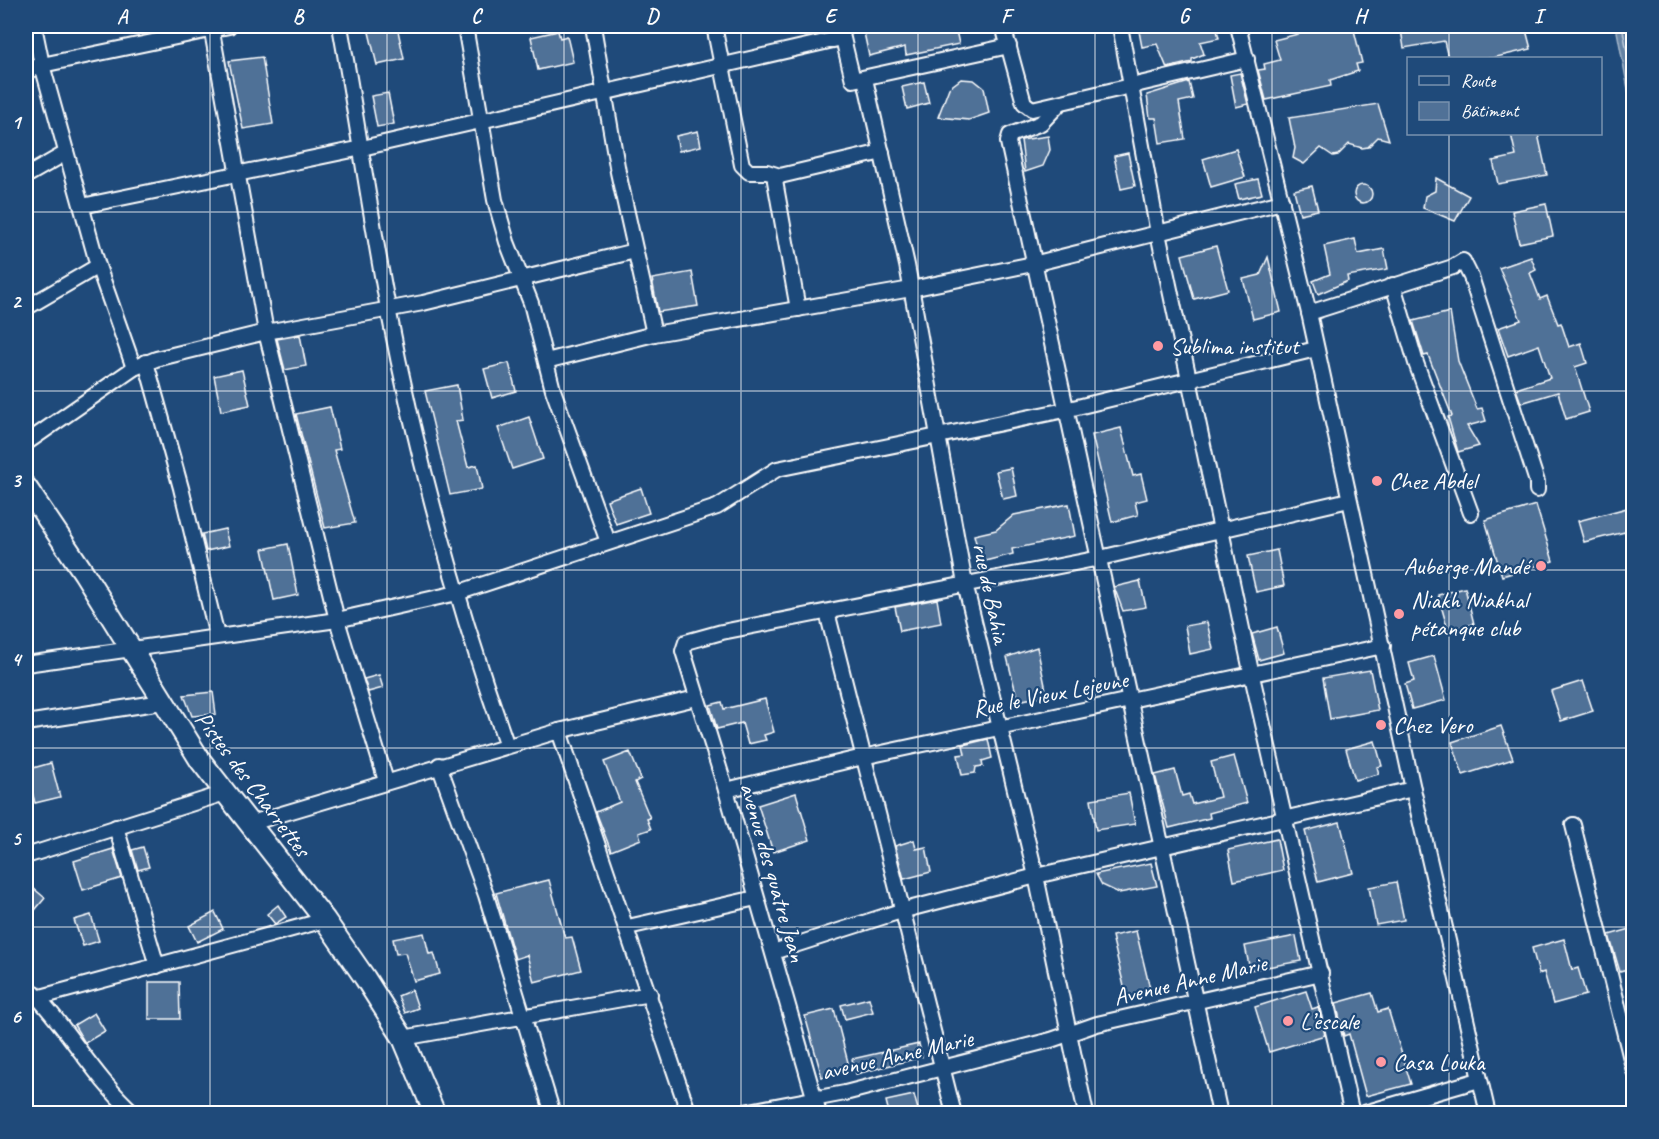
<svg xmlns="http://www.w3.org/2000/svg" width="1659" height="1139" font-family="Caveat,sans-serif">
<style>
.water{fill:#6583a4;stroke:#a3b5c8;stroke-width:1.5}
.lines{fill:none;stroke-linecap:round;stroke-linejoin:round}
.shore{stroke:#c1cddb;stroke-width:1.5}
.building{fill:#507197;stroke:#fff;stroke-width:1.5}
.minor-casing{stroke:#fff;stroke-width:18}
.secondary-casing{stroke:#fff;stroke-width:24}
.minor{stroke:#1f4a7a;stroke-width:14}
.secondary{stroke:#1f4a7a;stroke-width:20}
.grid{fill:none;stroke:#fff;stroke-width:1.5;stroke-opacity:0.55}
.poi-dot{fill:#ff9aa2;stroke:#1f4a7a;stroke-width:2}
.labels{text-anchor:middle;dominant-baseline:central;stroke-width:4.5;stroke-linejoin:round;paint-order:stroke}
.poi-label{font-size:24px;fill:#fff;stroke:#1f4a7a;text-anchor:start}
.street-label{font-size:24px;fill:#fff;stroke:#1f4a7a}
.neatline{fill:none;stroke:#fff;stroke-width:2}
.grid-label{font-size:20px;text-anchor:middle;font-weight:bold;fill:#fff}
</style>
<rect width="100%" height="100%" fill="#1f4a7a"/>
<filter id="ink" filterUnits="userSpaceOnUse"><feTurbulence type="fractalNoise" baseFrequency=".0167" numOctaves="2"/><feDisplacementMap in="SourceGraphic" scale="12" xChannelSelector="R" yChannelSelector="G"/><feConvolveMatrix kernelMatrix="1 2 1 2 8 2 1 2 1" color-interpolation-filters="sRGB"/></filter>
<g filter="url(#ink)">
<path class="water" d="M1616 26H1633V115Z"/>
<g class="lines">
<path class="shore" d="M1622 26 1634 87"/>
</g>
<g class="building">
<path d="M379 26H397L404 59 377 65 368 28Z"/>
<path d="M875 26H928V29L955 26 959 44 906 55 905 47 869 56 863 28Z"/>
<path d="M1138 26H1216L1219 38 1200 42 1204 54 1192 59V62L1167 68 1157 44 1142 47Z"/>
<path d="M1300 26H1353L1362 63 1356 64 1358 71 1330 80 1331 86 1266 100 1258 70 1265 69 1264 64 1280 60 1274 40 1302 33Z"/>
<path d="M1425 26H1525L1531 49 1492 58H1448L1444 41 1404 48 1401 30Z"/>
<path d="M558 31 560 38 567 36 573 62 538 70 531 37Z"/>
<path d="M262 57 273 124 243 129 229 61Z"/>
<path d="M1240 73 1248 104 1236 107 1230 75Z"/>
<path d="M961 79 974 80 984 88 989 113 969 120 938 117 949 88Z"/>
<path d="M924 82 929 103 907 109 902 87Z"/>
<path d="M1189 82 1193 99 1179 102 1185 139 1160 143 1156 118H1150L1147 95Z"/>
<path d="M388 93 394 124 377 127 371 96Z"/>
<path d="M1378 104 1389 140 1378 137 1368 147 1362 148 1349 144 1338 155 1333 156 1321 148 1304 164 1293 158 1295 148 1289 118Z"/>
<path d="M698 131 701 146 679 151 676 136Z"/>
<path d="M1511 134H1538L1547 175 1498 184 1493 161 1516 156Z"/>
<path d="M1048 136 1050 150 1043 166 1025 172 1021 140Z"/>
<path d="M1236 149 1245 177 1211 187 1203 159Z"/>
<path d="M1128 153 1135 186 1121 189 1114 156Z"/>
<path d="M1436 178 1469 196 1455 221 1423 208 1425 196 1435 191Z"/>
<path d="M1258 179 1262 194 1239 199 1235 184Z"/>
<circle cx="1363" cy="194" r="9"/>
<path d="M1312 186 1318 210 1300 214 1294 190Z"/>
<path d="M1546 204 1553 236 1519 243 1512 211Z"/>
<path d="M1355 239 1358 254 1384 249 1388 269 1347 276 1348 281 1318 294 1313 281 1330 274 1324 246Z"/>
<path d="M1216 246 1228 290 1194 299 1182 255Z"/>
<path d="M1268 257 1281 312 1253 319 1243 279 1260 275Z"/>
<path d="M1531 257 1536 270 1530 273 1540 299 1547 296 1558 324 1561 323 1569 347 1581 343 1587 363 1575 367 1589 412 1566 419 1558 392 1521 403 1516 389 1550 378 1539 345 1508 356 1498 328 1521 320 1499 268Z"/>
<path d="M692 272 698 306 658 312 652 279Z"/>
<path d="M1450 312 1458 361 1477 409 1482 408 1486 421 1467 426 1479 446 1458 452 1448 417 1452 416 1428 355 1424 356 1413 321Z"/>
<path d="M300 335 306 366 285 370 277 339Z"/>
<path d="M509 363 516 391 492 398 484 369Z"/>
<path d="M242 370 250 405 221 411 214 376Z"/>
<path d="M457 385 463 420 456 421 468 467 477 465 482 489 450 495 425 391Z"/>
<path d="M330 407 340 449 334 450 355 523 325 528 296 414Z"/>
<path d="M529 417 543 459 512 469 498 428Z"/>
<path d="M1121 428 1133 476 1141 474 1147 499 1135 502 1138 515 1112 522 1092 435Z"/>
<path d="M1011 468 1017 496 1003 499 996 471Z"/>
<path d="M641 488 649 513 616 524 607 500Z"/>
<path d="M1069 504 1075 536 1012 549 1013 554 981 562 974 535 996 530 1014 515Z"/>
<path d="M1536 505 1553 561 1502 576 1485 520Z"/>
<path d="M1627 508 1633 530 1584 542 1578 521Z"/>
<path d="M225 529 229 546 206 551 202 534Z"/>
<path d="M288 544 298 595 274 600 263 549Z"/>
<path d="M1277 550 1284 586 1256 592 1248 556Z"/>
<path d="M1140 581 1146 607 1123 611 1114 587Z"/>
<path d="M1465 588 1474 624 1448 630 1438 595Z"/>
<path d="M937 599 941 623 900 631 895 607Z"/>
<path d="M1207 622 1213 649 1190 654 1185 626Z"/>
<path d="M1277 627 1284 653 1259 660 1252 634Z"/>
<path d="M1037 647 1047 695 1018 701 1007 657Z"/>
<path d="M1434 656 1446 700 1412 709 1405 684 1414 681 1409 663Z"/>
<path d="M1370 670 1378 710 1330 719 1323 678Z"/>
<path d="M379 675 383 688 368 692 364 679Z"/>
<path d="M1583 681 1593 711 1561 721 1551 691Z"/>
<path d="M213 692 216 714 192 716 184 695Z"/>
<path d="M765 699 774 732 764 735 766 740 748 744 742 723 717 729 710 705 722 702 724 709Z"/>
<path d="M1501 726 1513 759 1463 775 1452 742Z"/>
<path d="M988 739 992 758 982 761 983 766 976 767 975 773 962 775 958 755 965 754 963 745Z"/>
<path d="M1375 741 1382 766 1377 767 1379 774 1355 780 1346 749Z"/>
<path d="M630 752 641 779 635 782 650 818 647 819 651 829 639 833 641 839 611 851 596 812 620 802 604 762Z"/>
<path d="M1234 756 1247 803 1209 813 1210 818 1169 828 1155 775 1175 770 1182 796 1189 794 1192 804 1220 797 1211 762Z"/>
<path d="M51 763 60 797 35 803 26 770Z"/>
<path d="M796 793 810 840 773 852 758 805Z"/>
<path d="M1129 793 1135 824 1096 830 1091 799Z"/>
<path d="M1340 822 1353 873 1318 882 1305 831Z"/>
<path d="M1277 839 1283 870 1234 881 1228 850Z"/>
<path d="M914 840 916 849 926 847 931 872 904 879 895 846Z"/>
<path d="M143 847 149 867 138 870 132 850Z"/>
<path d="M113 849 122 878 83 890 74 861Z"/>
<path d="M1151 863 1157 886 1119 893 1102 885 1096 874Z"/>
<path d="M549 880 565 938 572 937 581 970 534 982 527 955 515 959 496 893Z"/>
<path d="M26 882 45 898 26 921Z"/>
<path d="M1396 882 1404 920 1376 925 1369 887Z"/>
<path d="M278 905 286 917 275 924 267 914Z"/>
<path d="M215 912 223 929 197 942 189 926Z"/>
<path d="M91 915 99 941 83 946 74 920Z"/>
<path d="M1634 928V968L1620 972 1609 935Z"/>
<path d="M1136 931 1151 993 1127 999 1112 936Z"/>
<path d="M424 933 429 954 434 953 440 974 414 981 405 953 396 954 393 939Z"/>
<path d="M1296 936 1301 961 1250 970 1245 946Z"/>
<path d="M1564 939 1572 970 1578 968 1586 995 1553 1004 1544 972 1539 974 1532 948Z"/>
<path d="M149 982H179L180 1019H149Z"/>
<path d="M412 990 418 1008 405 1013 398 996Z"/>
<path d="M1306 991 1312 1009 1318 1007 1325 1035 1269 1052 1255 1007Z"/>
<path d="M1372 993 1378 1012 1388 1009 1411 1084 1366 1096 1349 1034 1344 1036 1336 1003Z"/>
<path d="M869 998 873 1012 845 1019 841 1005Z"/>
<path d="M834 1009 850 1070 822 1077 805 1016Z"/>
<path d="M94 1013 105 1031 85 1043 74 1025Z"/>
<path d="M919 1044 922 1057 856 1074 852 1059Z"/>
<path d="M914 1095 919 1113H889L886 1101Z"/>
</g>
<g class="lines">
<g class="minor-casing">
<g id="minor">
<path d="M34 26 42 65 98 266 134 368"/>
<path d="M211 26 266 332 337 620 386 781"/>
<path d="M340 26C357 119 370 214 388 308 416 456 457 604 507 746"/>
<path d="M465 26 495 200 507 242 531 303 553 390 608 542"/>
<path d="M593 26 618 172 654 334"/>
<path d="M714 26 742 165 749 172H767L780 176"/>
<path d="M840 26 853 80 1009 46"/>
<path d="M1003 26 1024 103 1032 109 1247 59"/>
<path d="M1120 26 1158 233 1252 676 1352 1114"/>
<path d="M1238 26 1309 313 1413 789 1488 1114"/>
<path d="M26 72 42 65 229 26"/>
<path d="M865 79 907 265 965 584 1036 876 1086 1114"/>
<path d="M1059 104 1041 123 1010 135 1008 142 1220 1114"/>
<path d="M26 176 66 153"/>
<path d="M82 206 362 148 842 38"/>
<path d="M1393 285 1416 363 1471 513"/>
<path d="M26 308 98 266"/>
<path d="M798 309 775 181 780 176 882 152"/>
<path d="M1309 313 1453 267 1463 261 1471 277 1537 482V490"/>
<path d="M546 361 654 334 911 289 1033 264 1282 202"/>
<path d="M146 362 181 488 217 636"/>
<path d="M26 443 134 368 156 359 266 332 423 303 635 251"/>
<path d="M827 612 954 1114"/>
<path d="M26 664 337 620 457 593 717 507 777 469 1065 410 1316 349"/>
<path d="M26 723 162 702"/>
<path d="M559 731 689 1114"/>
<path d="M439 765 486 895 553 1114"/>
<path d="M726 790 863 757 1383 646"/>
<path d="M248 824 559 731 696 698"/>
<path d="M1573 825 1634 1071"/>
<path d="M116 827 157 966"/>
<path d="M26 856 225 793"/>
<path d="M628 927 756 898"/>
<path d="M773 952 901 911 1036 876 1413 789"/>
<path d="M26 985C66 1024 92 1076 135 1114"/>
<path d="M26 1001 325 920"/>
<path d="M403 1038 650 994"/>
<path d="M734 1114 845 1093 1051 1040 1097 1024 1321 973"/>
<path d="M819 1114 726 790 683 651 686 642 722 632 1100 558 1349 500"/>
<path d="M1361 1114 1479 1080"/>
</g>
</g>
<g class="secondary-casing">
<path id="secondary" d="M26 487 84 573 200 760 325 920 365 978 403 1038 435 1114"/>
</g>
<use href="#minor" class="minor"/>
<use href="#secondary" class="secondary"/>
</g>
</g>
<path class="grid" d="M210 26V1114M387 26V1114M564 26V1114M741 26V1114M918 26V1114M1095 26V1114M1272 26V1114M1449 26V58M1449 134V1114M26 212H1634M26 391H1634M26 570H1634M26 748H1634M26 927H1634"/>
<g class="poi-dot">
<circle cx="1158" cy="346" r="6"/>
<circle cx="1377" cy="481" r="6"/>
<circle cx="1541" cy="566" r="6"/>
<circle cx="1399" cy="614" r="6"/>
<circle cx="1381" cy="725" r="6"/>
<circle cx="1288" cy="1021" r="6"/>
<circle cx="1381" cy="1062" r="6"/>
</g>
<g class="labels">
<g class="poi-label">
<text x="1170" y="346">Sublima institut</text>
<text x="1389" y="481">Chez Abdel</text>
<text x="1529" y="566" text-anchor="end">Auberge Mandé</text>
<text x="1411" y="600">Niakh Niakhal<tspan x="1411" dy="28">pétanque club</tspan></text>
<text x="1393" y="725">Chez Vero</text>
<text x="1300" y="1021">L’escale</text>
<text x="1393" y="1062">Casa Louka</text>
</g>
<g class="street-label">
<text transform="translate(991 593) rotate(78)">rue de Bahia</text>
<text transform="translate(1050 694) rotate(-11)">Rue le Vieux Lejeune</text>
<text transform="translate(253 784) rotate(53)">Pistes des Charrettes</text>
<text transform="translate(773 872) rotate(74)">avenue des quatre Jean</text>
<text transform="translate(1190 980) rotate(-13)">Avenue Anne Marie</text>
<text transform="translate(897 1055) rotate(-13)">avenue Anne Marie</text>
</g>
</g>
<rect width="1659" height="1139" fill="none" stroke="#1f4a7a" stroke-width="66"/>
<rect x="1407" y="57" width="195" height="78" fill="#1f4a7a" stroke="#7992af" stroke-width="1.5"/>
<rect x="1419" y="76" width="30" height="9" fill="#1f4a7a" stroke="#7992af" stroke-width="1.5"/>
<text x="1461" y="87" font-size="18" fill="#ffffff">Route</text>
<rect x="1419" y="102" width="30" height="18" fill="#507197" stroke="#7992af" stroke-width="1.5"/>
<text x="1461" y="117" font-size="18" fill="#ffffff">Bâtiment</text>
<rect x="33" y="33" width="1593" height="1073" class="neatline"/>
<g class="grid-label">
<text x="122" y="23">A</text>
<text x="298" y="23">B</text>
<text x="476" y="23">C</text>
<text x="652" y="23">D</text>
<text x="830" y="23">E</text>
<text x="1006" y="23">F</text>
<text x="1184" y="23">G</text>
<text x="1360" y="23">H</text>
<text x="1538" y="23">I</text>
<text x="16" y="129">1</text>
<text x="16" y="308">2</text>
<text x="16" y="487">3</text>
<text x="16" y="666">4</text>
<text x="16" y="845">5</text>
<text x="16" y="1023">6</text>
</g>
</svg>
